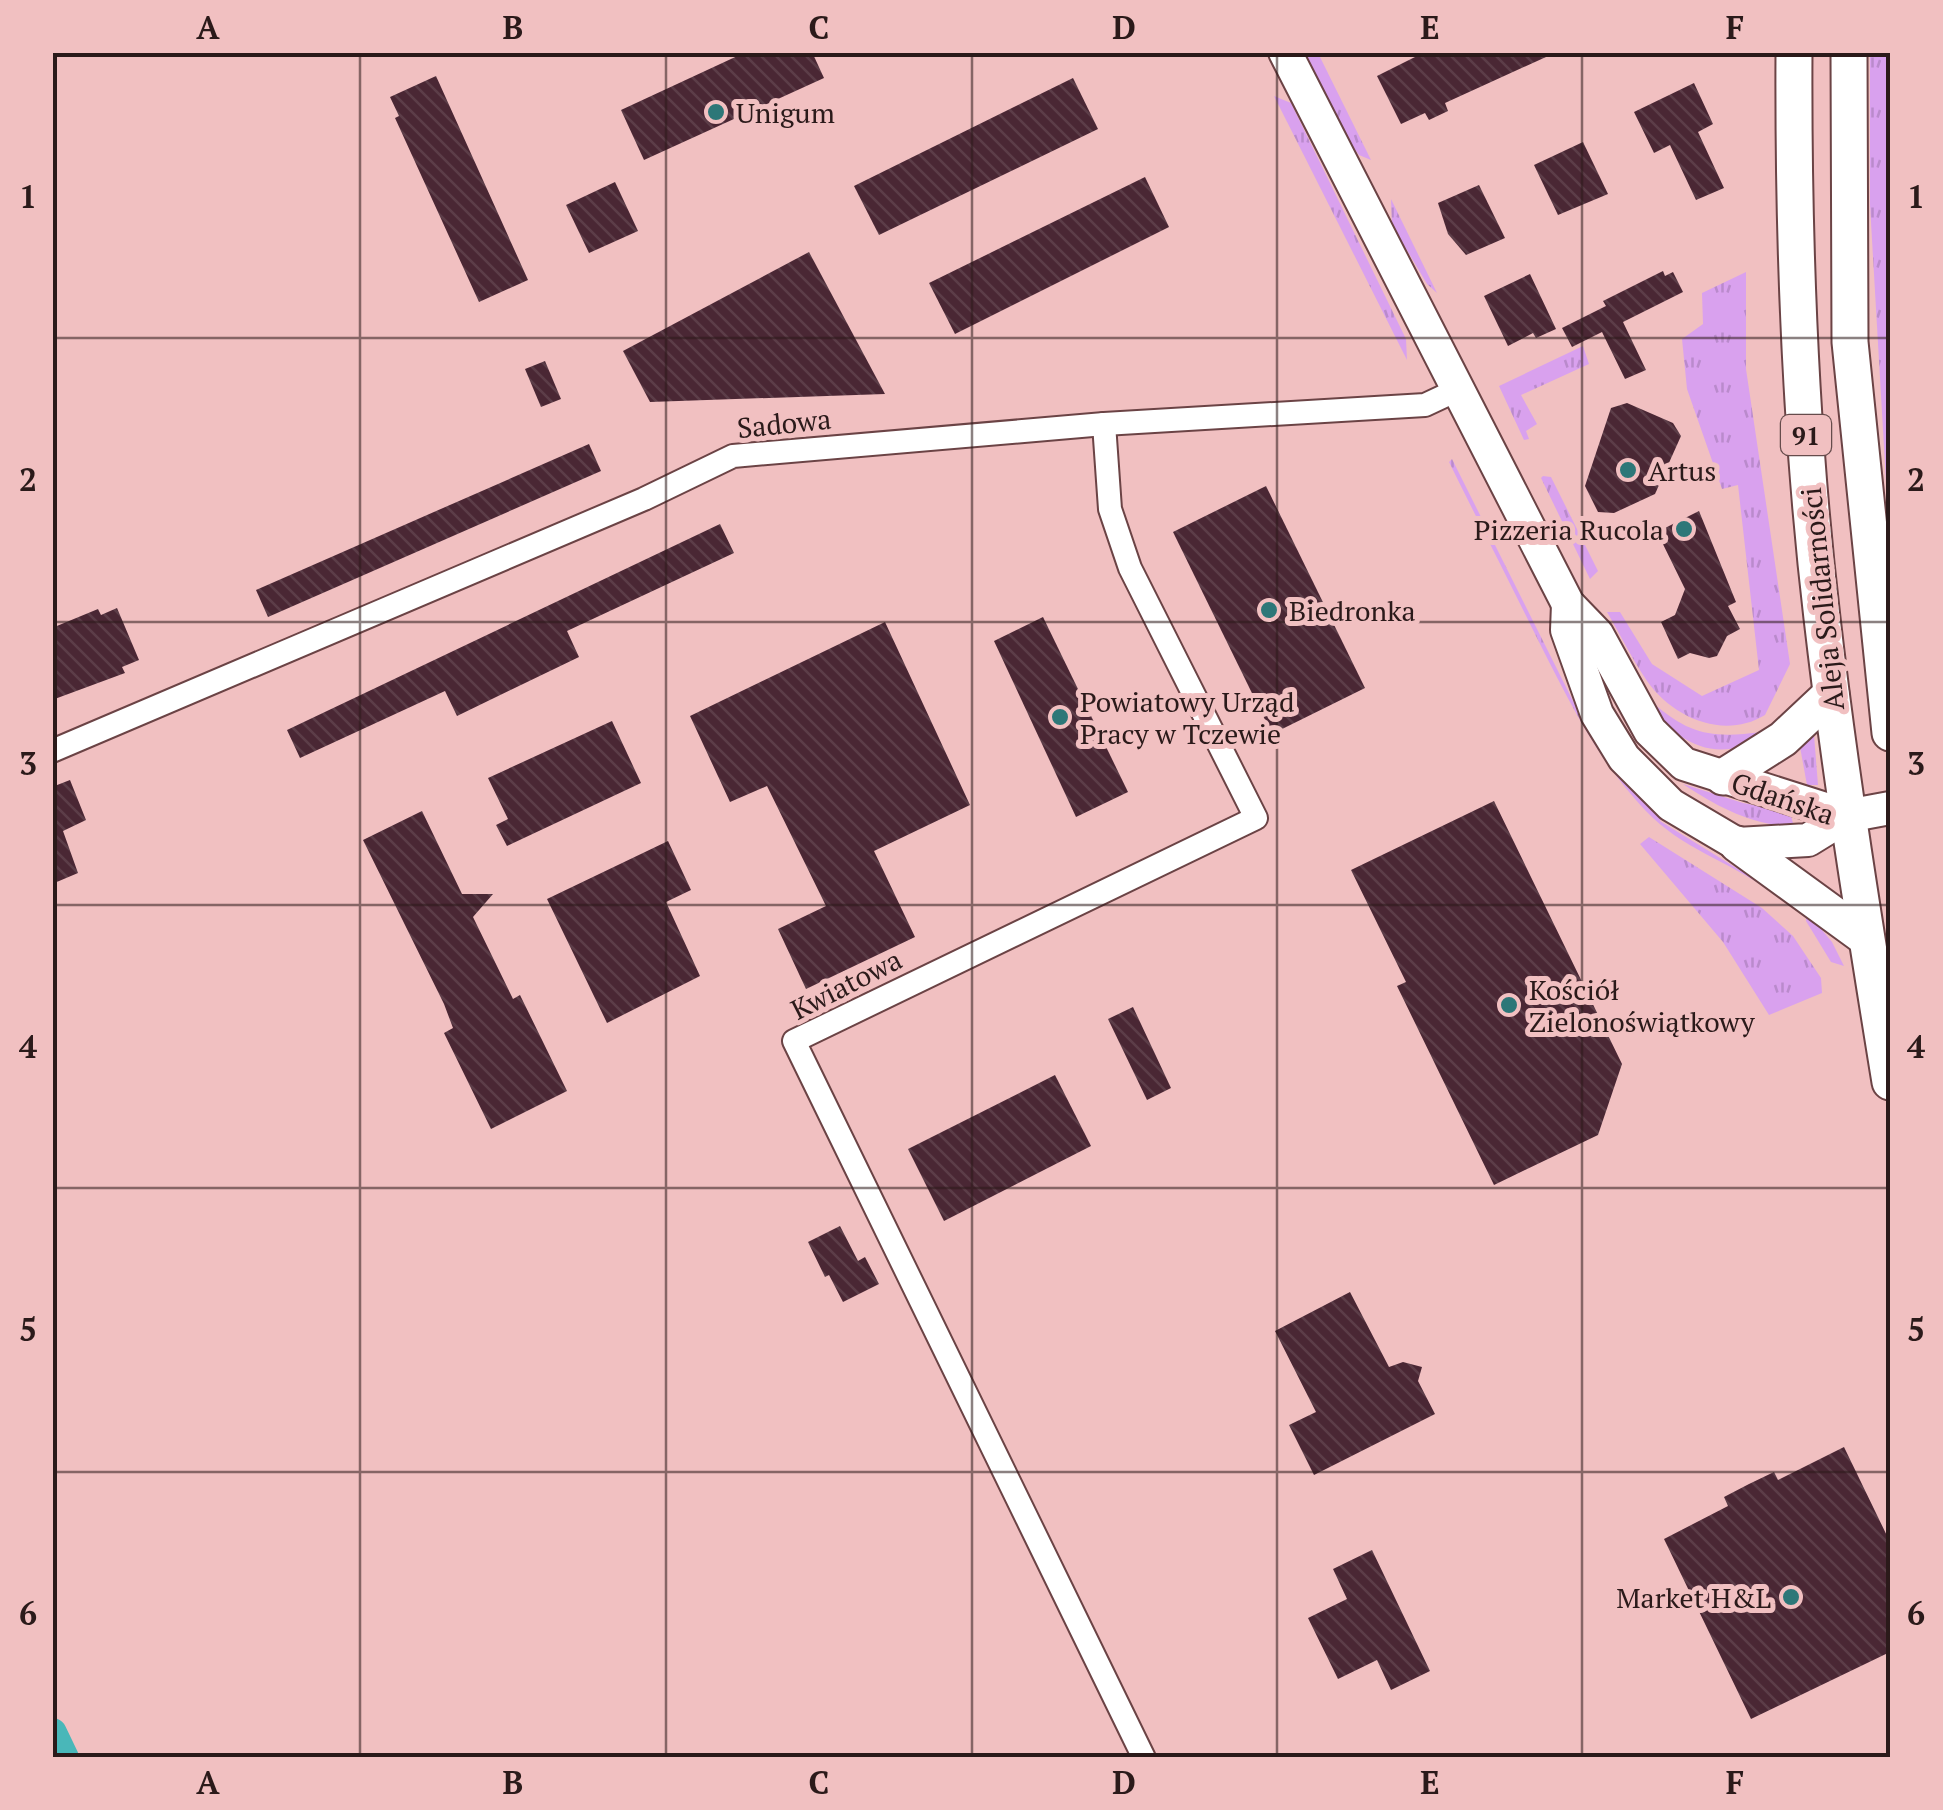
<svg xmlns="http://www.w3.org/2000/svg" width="1943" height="1810" font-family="'PT Serif',serif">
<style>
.grass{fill:url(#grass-tufts)}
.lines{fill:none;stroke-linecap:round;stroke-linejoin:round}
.canal{stroke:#49b7b9;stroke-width:30}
.building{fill:url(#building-back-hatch)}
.street-casing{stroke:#6b4345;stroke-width:26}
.secondary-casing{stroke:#6b4345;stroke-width:36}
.primary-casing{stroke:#6b4345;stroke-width:39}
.street{stroke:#fff;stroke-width:22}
.secondary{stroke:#fff;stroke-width:32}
.primary{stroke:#fff;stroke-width:35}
.grid{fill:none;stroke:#2b1a1a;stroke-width:2.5;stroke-opacity:0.55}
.poi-dot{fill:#2d7778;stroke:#f1c0c1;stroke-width:4}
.labels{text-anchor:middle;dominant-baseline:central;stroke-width:10;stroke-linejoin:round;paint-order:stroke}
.shield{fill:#f1c0c1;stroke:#664c4c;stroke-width:2.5}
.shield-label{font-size:25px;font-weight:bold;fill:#2b1a1a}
.poi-label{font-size:28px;fill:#2b1a1a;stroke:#f1c0c1;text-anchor:start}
.street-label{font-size:28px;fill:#2b1a1a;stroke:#f1c0c1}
.neatline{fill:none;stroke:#2b1a1a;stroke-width:4}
.grid-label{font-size:32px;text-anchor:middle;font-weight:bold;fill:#2b1a1a}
</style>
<defs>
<pattern id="grass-tufts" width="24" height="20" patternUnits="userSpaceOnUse" patternTransform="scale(2.5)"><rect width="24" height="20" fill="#d9a1ee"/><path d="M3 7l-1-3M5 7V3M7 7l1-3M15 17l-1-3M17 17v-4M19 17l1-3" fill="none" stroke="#ba8acc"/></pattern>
<pattern id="building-back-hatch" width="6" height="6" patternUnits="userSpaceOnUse" patternTransform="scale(2.5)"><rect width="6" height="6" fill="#4a2734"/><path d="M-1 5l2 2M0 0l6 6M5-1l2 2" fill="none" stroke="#5c3d48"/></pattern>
</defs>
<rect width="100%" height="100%" fill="#f1c0c1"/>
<g class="grass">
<path d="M1305 53H1318L1371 160 1359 155 1350 143Z"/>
<path d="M1870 53H1890V551L1870 205Z"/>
<path d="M1274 96 1291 103 1406 339 1407 360Z"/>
<path d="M1391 199 1437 293 1427 284 1392 225Z"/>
<path d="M1746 272V369L1790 664 1765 715C1724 740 1673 718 1647 681 1632 659 1620 634 1607 612H1620L1652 664 1702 696 1759 670 1738 485 1722 489 1687 389 1682 339 1703 324 1702 293Z"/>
<path d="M1583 346 1589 364 1521 395 1537 424 1526 431 1529 439 1524 440 1499 386Z"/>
<path d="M1452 459 1586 727 1621 780 1661 818 1660 821 1782 896 1776 895C1738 866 1688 851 1653 818 1597 763 1566 695 1531 626 1504 571 1476 517 1449 462Z"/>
<path d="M1543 476 1551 477 1598 571 1590 579 1541 478Z"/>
<path d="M1653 703C1691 736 1714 738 1762 732 1756 736 1748 743 1741 746 1706 759 1666 734 1653 703Z"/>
<path d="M1811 734 1814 735 1818 785H1807L1800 747Z"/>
<path d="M1683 784 1743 803 1790 812 1794 827C1750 824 1719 808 1683 784Z"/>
<path d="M1649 837 1762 908 1793 936 1821 978 1822 993 1769 1015 1723 942 1640 844Z"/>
<path d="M1806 911 1832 942 1844 966 1831 962 1806 921Z"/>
</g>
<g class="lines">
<path class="canal" d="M52 1733 64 1758"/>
</g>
<g class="building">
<path d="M746 52H812L824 78 644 160 621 110Z"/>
<path d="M1425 52H1557L1445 103 1448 111 1429 120 1425 113 1401 124 1377 76Z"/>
<path d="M436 76 528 280 479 302 395 118 399 116 390 97Z"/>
<path d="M1073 78 1098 129 879 235 854 186Z"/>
<path d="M1694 83 1713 124 1698 132 1724 188 1696 200 1670 145 1654 153 1634 112Z"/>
<path d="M1583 142 1608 194 1558 215 1534 165Z"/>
<path d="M1145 177 1169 227 955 334 929 283Z"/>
<path d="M615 182 638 231 589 253 566 205Z"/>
<path d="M1479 185 1505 238 1466 255 1448 234 1438 203Z"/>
<path d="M809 252 885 394 650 402 623 351Z"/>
<path d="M1663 271 1665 276 1673 272 1683 292 1623 322 1646 370 1625 379 1602 332 1572 347 1562 328 1606 306 1603 301Z"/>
<path d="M1530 274 1556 329 1536 338 1533 333 1508 346 1484 296Z"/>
<path d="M545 361 561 399 541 407 525 369Z"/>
<path d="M1627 403 1673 423 1681 436 1655 494 1614 513 1598 512 1585 486 1611 408Z"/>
<path d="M589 444 601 471 268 617 256 590Z"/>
<path d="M1266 486 1365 688 1272 734 1173 532Z"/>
<path d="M1699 511 1736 602 1728 606 1740 629 1727 636 1717 656 1709 658 1690 653 1678 659 1661 622 1675 615 1685 589 1657 532Z"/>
<path d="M720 524 734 553 567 631 579 657 457 716 445 691 300 758 287 730Z"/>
<path d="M117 608 139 660 122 667 125 673 52 700V628L98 609 101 615Z"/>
<path d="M1043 617 1128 792 1076 817 994 641Z"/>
<path d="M885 622 970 805 874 851 915 937 806 989 778 929 826 906 767 786 730 802 690 716Z"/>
<path d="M612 721 641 783 507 846 496 825 508 819 488 778Z"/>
<path d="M70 780 86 820 63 831 78 873 52 884V787Z"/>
<path d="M1494 801 1622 1064 1598 1135 1494 1185 1397 986 1406 982 1351 870Z"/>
<path d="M422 811 462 894H493L473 917 513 999 520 995 567 1091 491 1129 444 1033 453 1028 444 1004 363 840Z"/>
<path d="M668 841 691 890 666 902 700 976 607 1023 547 899Z"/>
<path d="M1133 1007 1171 1088 1147 1100 1108 1019Z"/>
<path d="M1055 1075 1091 1146 944 1221 908 1149Z"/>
<path d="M840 1226 858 1261 865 1257 879 1284 843 1302 829 1275 825 1277 808 1242Z"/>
<path d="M1350 1292 1389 1367 1403 1362 1422 1367 1418 1381 1435 1414 1314 1475 1289 1425 1316 1412 1275 1331Z"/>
<path d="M1844 1447 1890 1542V1652L1751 1719 1664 1539 1728 1506 1724 1497 1749 1484 1774 1472 1778 1480Z"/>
<path d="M1372 1550 1430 1671 1391 1690 1377 1660 1338 1679 1308 1618 1347 1599 1333 1569Z"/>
</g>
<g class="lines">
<g class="street-casing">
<g id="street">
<path d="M1104 424 1110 509 1130 568 1256 818 794 1041 1144 1758"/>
<path d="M52 751 644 499 733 456 1104 424 1425 405 1457 390"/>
</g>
</g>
<g class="secondary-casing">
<g id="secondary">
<path d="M1285 52 1568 604 1597 634 1650 731 1684 764 1847 816"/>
<path d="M1568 604 1567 630 1597 714 1624 758 1671 805 1737 844 1808 840 1847 816 1890 808"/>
</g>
</g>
<g class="primary-casing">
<g id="primary">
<path d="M1794 52C1793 241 1800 431 1822 618 1840 774 1865 928 1890 1082"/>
<path d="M1849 52 1850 342 1890 733"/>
<path d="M1723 777 1783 739 1831 694"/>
<path d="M1737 844 1866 938"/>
</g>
</g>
<use href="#street" class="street"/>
<use href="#secondary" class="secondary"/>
<use href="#primary" class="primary"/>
</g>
<path class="grid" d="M360 52V1758M666 52V1758M972 52V1758M1277 52V1758M1582 52V1758M52 338H1890M52 622H1890M52 905H1890M52 1188H1890M52 1472H1890"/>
<g class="poi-dot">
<circle cx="716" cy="112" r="10"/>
<circle cx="1628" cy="470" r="10"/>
<circle cx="1684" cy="529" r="10"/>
<circle cx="1269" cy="610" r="10"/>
<circle cx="1060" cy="717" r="10"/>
<circle cx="1509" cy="1005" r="10"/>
<circle cx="1791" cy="1597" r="10"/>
</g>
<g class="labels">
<rect class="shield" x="1781" y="415" width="50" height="40" rx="8"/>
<g class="shield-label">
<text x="1806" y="435">91</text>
</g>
<g class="poi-label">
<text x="736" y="112">Unigum</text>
<text x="1648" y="470">Artus</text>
<text x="1664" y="529" text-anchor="end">Pizzeria Rucola</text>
<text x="1289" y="610">Biedronka</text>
<text x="1080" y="701">Powiatowy Urząd<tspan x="1080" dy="32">Pracy w Tczewie</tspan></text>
<text x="1529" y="989">Kościół<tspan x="1529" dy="32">Zielonoświątkowy</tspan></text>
<text x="1771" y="1597" text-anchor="end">Market H&amp;L</text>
</g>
<g class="street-label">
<text transform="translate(784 423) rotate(-6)">Sadowa</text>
<text transform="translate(1822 599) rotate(-96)">Aleja Solidarności</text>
<text transform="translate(1783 798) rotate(19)">Gdańska</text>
<text transform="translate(846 984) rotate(-27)">Kwiatowa</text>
</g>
</g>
<rect width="1943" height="1810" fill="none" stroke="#f1c0c1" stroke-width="110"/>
<rect x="55" y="55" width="1833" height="1700" class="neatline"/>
<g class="grid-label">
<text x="208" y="39">A</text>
<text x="513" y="39">B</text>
<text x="819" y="39">C</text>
<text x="1124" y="39">D</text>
<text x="1430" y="39">E</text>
<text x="1735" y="39">F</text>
<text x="28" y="208">1</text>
<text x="1916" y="208">1</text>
<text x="28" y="491">2</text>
<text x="1916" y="491">2</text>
<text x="28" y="775">3</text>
<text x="1916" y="775">3</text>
<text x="28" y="1058">4</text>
<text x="1916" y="1058">4</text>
<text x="28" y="1341">5</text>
<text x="1916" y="1341">5</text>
<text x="28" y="1625">6</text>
<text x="1916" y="1625">6</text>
<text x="208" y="1794">A</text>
<text x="513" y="1794">B</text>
<text x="819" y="1794">C</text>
<text x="1124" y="1794">D</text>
<text x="1430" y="1794">E</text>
<text x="1735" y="1794">F</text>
</g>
</svg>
